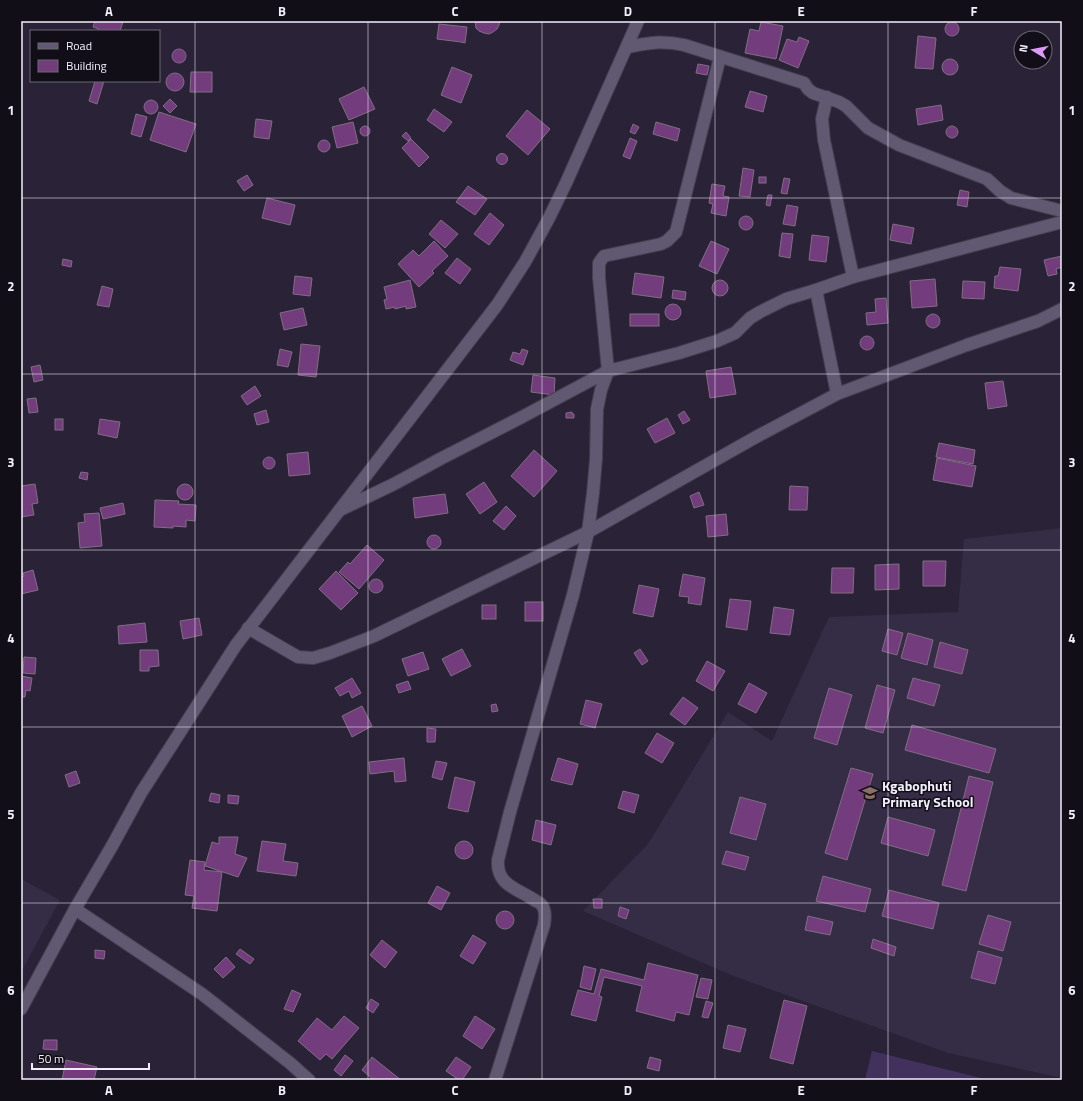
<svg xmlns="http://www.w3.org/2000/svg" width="1083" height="1101" font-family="'Titillium Web',sans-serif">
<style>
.built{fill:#352c46}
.green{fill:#41315c}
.building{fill:#733c7d;stroke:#806e83}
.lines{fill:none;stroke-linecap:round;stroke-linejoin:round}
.street-casing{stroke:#443e4f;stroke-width:14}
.street{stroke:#615971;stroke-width:12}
.grid{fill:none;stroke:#f2eefc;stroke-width:1;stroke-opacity:0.55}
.labels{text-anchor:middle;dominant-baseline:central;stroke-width:3;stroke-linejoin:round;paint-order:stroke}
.poi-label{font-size:14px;font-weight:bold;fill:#f2eefc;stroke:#110e17;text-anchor:start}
.neatline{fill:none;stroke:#f2eefc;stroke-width:1.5}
.grid-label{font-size:13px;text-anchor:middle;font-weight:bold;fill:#f2eefc}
</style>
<rect width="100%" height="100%" fill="#2a2337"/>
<g class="built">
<path d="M1062 528V1078L948 1053 736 977 583 911 648 844 728 712 772 741 829 617 958 612 964 539Z"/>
<path d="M21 879 60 900 21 972Z"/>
</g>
<path class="green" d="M872 1051 989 1080H865Z"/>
<g class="building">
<path d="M95 21H121L123 22 120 31H98L99 29 93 27Z"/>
<path d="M475 21H500L499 25 497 29 493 32 489 34 484 33 479 31 476 28Z"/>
<path d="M761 22 783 26 776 59 745 53 750 29 759 31Z"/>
<circle cx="952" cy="29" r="7"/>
<path d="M439 24 467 27 465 43 461 42 437 39Z"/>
<path d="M918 36 936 38 933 69 915 68Z"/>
<path d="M799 37 809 41 798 68 779 60 787 39 797 42Z"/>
<circle cx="179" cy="56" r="7"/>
<circle cx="950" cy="67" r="8"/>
<path d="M698 64 709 66 707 75 696 73Z"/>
<path d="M452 67 472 75 461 103 441 95Z"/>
<path d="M191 72H212V92H190Z"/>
<circle cx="175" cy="82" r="9"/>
<path d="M95 81H104L97 104 89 101Z"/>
<path d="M364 87 375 109 349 120 339 99Z"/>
<path d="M750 91 767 96 763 112 745 107Z"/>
<path d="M170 99 177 106 170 113 163 106Z"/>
<circle cx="151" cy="107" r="7"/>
<path d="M941 105 943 120 918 125 916 109Z"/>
<path d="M434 109 452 122 444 132 427 120Z"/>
<path d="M527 110 550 129 528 155 506 136Z"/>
<path d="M159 112 196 124 186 152 150 140Z"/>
<path d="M136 114 147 117 141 137 131 134Z"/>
<path d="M256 119 272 121 269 139 254 137Z"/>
<path d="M353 122 358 143 337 148 332 127Z"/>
<path d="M656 122 680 129 677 141 653 134Z"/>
<path d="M633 124 639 127 635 134 630 132Z"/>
<circle cx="365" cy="131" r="5"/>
<circle cx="952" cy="132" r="6"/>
<path d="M406 132 411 138 408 141 402 136Z"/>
<path d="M630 138 637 141 630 159 623 156Z"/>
<path d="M411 139 429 157 419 167 402 148Z"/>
<circle cx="324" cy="146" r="6"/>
<circle cx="502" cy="159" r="5.5"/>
<path d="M743 168 754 170 750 197 739 196Z"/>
<path d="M247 175 253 185 244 191 237 181Z"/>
<rect x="759" y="177" width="7" height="6"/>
<path d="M784 178 790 179 787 194 781 193Z"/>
<path d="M712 184 725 186 723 196 729 197 726 216 711 213 713 204 709 203Z"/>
<path d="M468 186 487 199 475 215 456 202Z"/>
<path d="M960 190 969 192 967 207 957 205Z"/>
<path d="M768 195H772L770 206 766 205Z"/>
<path d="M267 198 295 205 290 225 262 218Z"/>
<path d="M787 205 798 207 795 226 783 224Z"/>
<path d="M490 213 504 225 489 245 474 234Z"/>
<circle cx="746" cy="223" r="7"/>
<path d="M441 220 458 234 445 248 429 234Z"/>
<path d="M893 224 914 228 911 244 890 240Z"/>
<path d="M782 233 793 234 790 258 779 256Z"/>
<path d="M812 235 829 237 826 262 809 260Z"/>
<path d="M434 241 448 256 432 271 434 273 419 287 398 264 413 250 419 256Z"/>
<path d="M711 241 729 249 717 274 699 266Z"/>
<path d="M1062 256V267L1056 269 1057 274 1048 276 1044 260Z"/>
<path d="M457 258 471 269 460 284 445 273Z"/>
<path d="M63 259 72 261 71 267 62 265Z"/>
<path d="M1000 267 1021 269 1018 291 994 288 995 276H998Z"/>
<path d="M635 273 664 277 661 298 632 294Z"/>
<path d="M295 276 312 278 310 296 293 294Z"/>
<path d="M935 279 937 306 912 308 910 281Z"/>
<path d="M410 280 416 307 406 309V306L395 309V307L386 309 384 300 387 299 384 287Z"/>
<circle cx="720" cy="288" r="8"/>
<path d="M963 281 985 282 984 299 962 298Z"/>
<path d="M102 286 113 289 109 307 97 305Z"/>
<path d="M673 290 686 292 685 300 672 298Z"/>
<path d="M886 298 888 323 867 325 866 313 876 312 875 299Z"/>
<circle cx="673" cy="312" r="8"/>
<path d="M303 308 307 325 284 330 280 313Z"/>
<rect x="630" y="314" width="29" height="12"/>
<circle cx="933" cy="321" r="7"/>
<circle cx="867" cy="343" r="7"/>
<path d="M301 344 320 346 316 377 298 375Z"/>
<path d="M280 349 292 352 288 367 277 365Z"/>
<path d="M522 349 528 351 523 365 510 360 513 352 520 354Z"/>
<path d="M40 365 43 380 34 382 31 367Z"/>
<path d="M731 367 736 394 710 398 706 371Z"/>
<path d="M533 375 555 378 554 395 531 392Z"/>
<path d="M1003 381 1007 406 988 409 985 383Z"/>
<path d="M255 386 261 396 247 405 241 396Z"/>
<path d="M36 398 38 412 29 413 27 399Z"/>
<path d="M266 410 269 422 257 425 254 414Z"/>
<path d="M684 411 690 420 683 424 678 415Z"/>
<path d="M572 412V414H574V418H566V413Z"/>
<path d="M667 418 675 433 655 443 647 429Z"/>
<rect x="55" y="419" width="8" height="11"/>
<path d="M100 419 120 422 117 438 98 434Z"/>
<path d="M939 443 975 450 973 464 936 457Z"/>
<path d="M534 450 557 471 534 497 511 476Z"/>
<path d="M308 452 310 474 289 476 287 454Z"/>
<circle cx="269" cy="463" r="6"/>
<path d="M937 458 976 466 972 487 933 480Z"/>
<path d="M81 472 88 473 87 480 79 478Z"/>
<path d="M484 482 497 502 480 514 466 494Z"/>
<path d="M35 484 38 503 32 504 34 515 21 517V486Z"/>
<circle cx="185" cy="492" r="8"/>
<path d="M790 486 808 487 807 510H789Z"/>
<path d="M699 492 704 505 694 508 690 496Z"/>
<path d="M445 494 448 513 415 518 413 498Z"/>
<path d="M155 500 179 501 178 504 196 505 195 521 186 520V527L173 526V528L154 527Z"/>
<path d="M123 503 125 514 103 519 100 508Z"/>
<path d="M506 506 516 516 504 530 493 521Z"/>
<path d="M99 513 102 546 80 548 78 523 85 522 84 514Z"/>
<path d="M726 514 728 535 708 537 706 516Z"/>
<circle cx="434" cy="542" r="7"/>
<path d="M367 545 384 560 359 589 339 572 348 562 350 564Z"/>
<path d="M923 561H946L945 586H923Z"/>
<path d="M899 564V589L875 590V565Z"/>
<path d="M832 568H854L853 593H831Z"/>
<path d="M33 570 38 590 21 594V577L24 576 23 573Z"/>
<path d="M336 571 358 593 341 610 319 589Z"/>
<path d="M683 574 705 578 701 605 688 603 689 597 679 596Z"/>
<circle cx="376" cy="586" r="7"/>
<path d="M639 585 659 589 653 617 633 613Z"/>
<path d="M730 599 751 601 747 630 726 627Z"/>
<rect x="525" y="602" width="18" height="19"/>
<rect x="482" y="605" width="14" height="14"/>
<path d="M774 607 794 610 790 635 770 633Z"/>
<path d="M199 618 202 635 183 639 180 621Z"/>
<path d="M145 623 147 642 119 644 118 626Z"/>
<path d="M888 629 903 633 897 655 882 651Z"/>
<path d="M908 633 933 640 927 665 901 658Z"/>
<path d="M940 642 968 650 962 674 934 667Z"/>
<path d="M462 649 471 666 451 676 442 659Z"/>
<path d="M640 649 648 661 642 665 634 653Z"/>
<path d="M140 650H158L159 666 149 667V671H140Z"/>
<path d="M423 652 429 669 408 676 402 659Z"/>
<path d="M24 657 36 658 35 674 23 673Z"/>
<path d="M707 661 725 671 713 691 696 681Z"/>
<path d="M21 676 32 678 30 691 26 690 25 697H21Z"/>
<path d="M352 678 361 693 352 698 349 691 340 696 335 688Z"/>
<path d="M913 678 940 685 934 706 907 698Z"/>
<path d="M408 681 411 689 399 693 396 685Z"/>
<path d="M749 683 767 693 756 713 738 704Z"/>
<path d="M877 685 895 690 883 733 865 728Z"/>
<path d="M829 688 852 695 837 745 814 738Z"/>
<path d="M683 697 698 708 685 725 670 714Z"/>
<path d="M586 700 602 704 595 728 580 724Z"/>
<path d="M496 704 498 711 492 712 491 705Z"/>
<path d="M362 706 372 726 352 737 342 716Z"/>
<path d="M912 725 996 749 989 773 905 750Z"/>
<path d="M427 728 436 729 435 742H427Z"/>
<path d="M657 733 674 743 662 763 645 753Z"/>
<path d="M404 758 406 781 395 782 394 771 370 774 369 762Z"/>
<path d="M558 758 578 764 572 785 551 780Z"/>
<path d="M436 761 447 763 442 780 432 777Z"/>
<path d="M851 768 873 774 847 860 825 853Z"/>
<path d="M76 771 80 783 69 787 65 775Z"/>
<path d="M969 776 993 782 966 891 942 885Z"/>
<path d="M455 777 475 782 468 812 448 808Z"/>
<path d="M623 791 639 795 634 813 618 808Z"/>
<path d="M211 793 220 795 219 803 209 801Z"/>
<path d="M228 795 239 796 238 804 228 803Z"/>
<path d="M740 797 766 804 756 840 730 833Z"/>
<path d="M888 817 935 830 928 856 881 843Z"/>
<path d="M536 820 556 825 551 845 532 840Z"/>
<path d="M219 837H238L235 854 247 858 238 877 205 866 212 842 219 844Z"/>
<circle cx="464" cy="850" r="9"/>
<path d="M262 841 286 844 283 861 298 863 296 876 257 871Z"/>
<path d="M726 851 749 857 745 870 722 864Z"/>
<path d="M190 860 205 862 204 870 222 872 217 911 192 908 194 896 185 895Z"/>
<path d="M823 876 871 889 865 912 816 901Z"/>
<path d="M437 886 450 893 441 910 428 903Z"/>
<path d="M889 890 939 903 933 929 882 916Z"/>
<path d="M593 899H602V908H594Z"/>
<path d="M620 907 629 910 626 919 618 916Z"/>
<circle cx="505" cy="920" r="9"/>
<path d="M988 915 1011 922 1003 951 979 944Z"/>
<path d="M808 916 833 922 830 935 805 930Z"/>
<path d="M473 935 486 943 473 964 460 956Z"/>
<path d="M873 939 896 947 894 956 871 948Z"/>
<path d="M382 940 397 952 385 968 370 955Z"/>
<path d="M240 949 254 959 250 964 236 954Z"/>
<path d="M95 950 105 951 104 959 95 958Z"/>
<path d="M978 951 1002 958 995 984 971 978Z"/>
<path d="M226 957 235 967 223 978 214 969Z"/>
<path d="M648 963 698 975 689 1015 676 1012 674 1021 636 1011 642 986 604 977 599 996 602 997 596 1021 571 1015 578 990 594 994 601 969 644 980Z"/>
<path d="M584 966 596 969 591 990 580 987Z"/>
<path d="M701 978 712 980 708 999 696 997Z"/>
<path d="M292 990 301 994 293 1012 284 1009Z"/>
<path d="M371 999 379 1004 373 1013 366 1008Z"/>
<path d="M784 1000 807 1006 793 1064 770 1058Z"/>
<path d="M706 1001 713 1003 708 1018 702 1017Z"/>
<path d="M344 1016 359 1028 332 1059 326 1054 320 1060 298 1041 317 1018 332 1030Z"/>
<path d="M475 1016 495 1029 482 1049 463 1036Z"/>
<path d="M728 1025 746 1029 740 1052 723 1048Z"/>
<path d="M44 1040H57V1050L43 1049Z"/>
<path d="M345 1055 353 1061 341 1076 334 1070Z"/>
<path d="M372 1057 401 1080H374L362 1070Z"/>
<path d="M456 1057 471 1067 462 1080H459L446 1071Z"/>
<path d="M650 1057 661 1060 659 1071 647 1068Z"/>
<path d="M66 1060 97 1067 94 1080H62Z"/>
</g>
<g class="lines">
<g class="street-casing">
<g id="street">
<path d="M627 47C649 43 662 40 684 45L804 83 808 89 813 93 839 102 846 106 868 128 899 145 987 179 1000 191 1011 198 1062 211"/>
<path d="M827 97 822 119 824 140 853 277"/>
<path d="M837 394 816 290 853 277 1062 222"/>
<path d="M340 510 394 484 442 458 522 417 608 371 679 353 717 341 735 333 750 318 760 312 786 299 816 290"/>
<path d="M248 628 298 657 313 658 330 653 374 636 588 532 756 437 837 394 967 345 1038 321 1062 309"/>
<path d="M75 909 202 994 290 1063 309 1080"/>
<path d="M21 1009 75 909 112 846 141 793 236 645 497 305 525 262 549 218 566 183 638 21"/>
<path d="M495 1080 544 925C545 919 546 912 543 907 542 904 538 902 536 901 519 889 496 886 498 860L510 812 573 595 588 532 593 493 596 459 597 409 601 390 608 371 599 278V263L604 256 661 244 667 241 676 232 720 57"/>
</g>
</g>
<use href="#street" class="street"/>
</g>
<path class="grid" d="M195 21V1080M368 21V1080M542 21V1080M715 21V1080M888 21V1080M21 198H1062M21 374H1062M21 550H1062M21 727H1062M21 903H1062"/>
<defs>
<g id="school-bare" transform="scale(1.2)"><path d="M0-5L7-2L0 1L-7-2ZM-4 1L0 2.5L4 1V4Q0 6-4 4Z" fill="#8d6e63" stroke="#110e17" stroke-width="2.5" paint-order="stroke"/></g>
</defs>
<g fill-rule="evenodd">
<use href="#school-bare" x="870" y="793"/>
</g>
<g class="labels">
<g class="poi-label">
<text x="882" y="785">Kgabophuti<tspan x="882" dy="16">Primary School</tspan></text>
</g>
</g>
<rect width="1083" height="1101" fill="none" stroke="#110e17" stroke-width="44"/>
<rect x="30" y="30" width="130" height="52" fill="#110e17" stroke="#6b6873"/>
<rect x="38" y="43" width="20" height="6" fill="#615971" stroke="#6b6873"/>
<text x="66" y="50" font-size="12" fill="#f2eefc">Road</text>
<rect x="38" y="60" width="20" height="12" fill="#733c7d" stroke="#6b6873"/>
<text x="66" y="70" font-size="12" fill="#f2eefc">Building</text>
<g transform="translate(1033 50) rotate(280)"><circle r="19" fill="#110e17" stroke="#6b6873"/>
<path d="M0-3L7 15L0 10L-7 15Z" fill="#da9af6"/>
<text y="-6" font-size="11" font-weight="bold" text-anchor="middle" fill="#f2eefc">N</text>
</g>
<path d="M32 1063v6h117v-6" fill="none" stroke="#f2eefc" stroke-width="2"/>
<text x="38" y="1063" font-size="12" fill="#f2eefc" stroke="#110e17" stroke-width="3" paint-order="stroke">50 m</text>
<rect x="22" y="22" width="1039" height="1057" class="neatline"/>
<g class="grid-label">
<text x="109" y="16">A</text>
<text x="282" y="16">B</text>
<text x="455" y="16">C</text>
<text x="628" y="16">D</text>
<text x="801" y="16">E</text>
<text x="974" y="16">F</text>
<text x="11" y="115">1</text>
<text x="1072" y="115">1</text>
<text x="11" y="291">2</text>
<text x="1072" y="291">2</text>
<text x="11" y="467">3</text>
<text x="1072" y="467">3</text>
<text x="11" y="643">4</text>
<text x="1072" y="643">4</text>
<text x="11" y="819">5</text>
<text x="1072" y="819">5</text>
<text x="11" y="995">6</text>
<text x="1072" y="995">6</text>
<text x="109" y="1095">A</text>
<text x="282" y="1095">B</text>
<text x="455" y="1095">C</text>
<text x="628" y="1095">D</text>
<text x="801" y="1095">E</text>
<text x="974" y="1095">F</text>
</g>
</svg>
